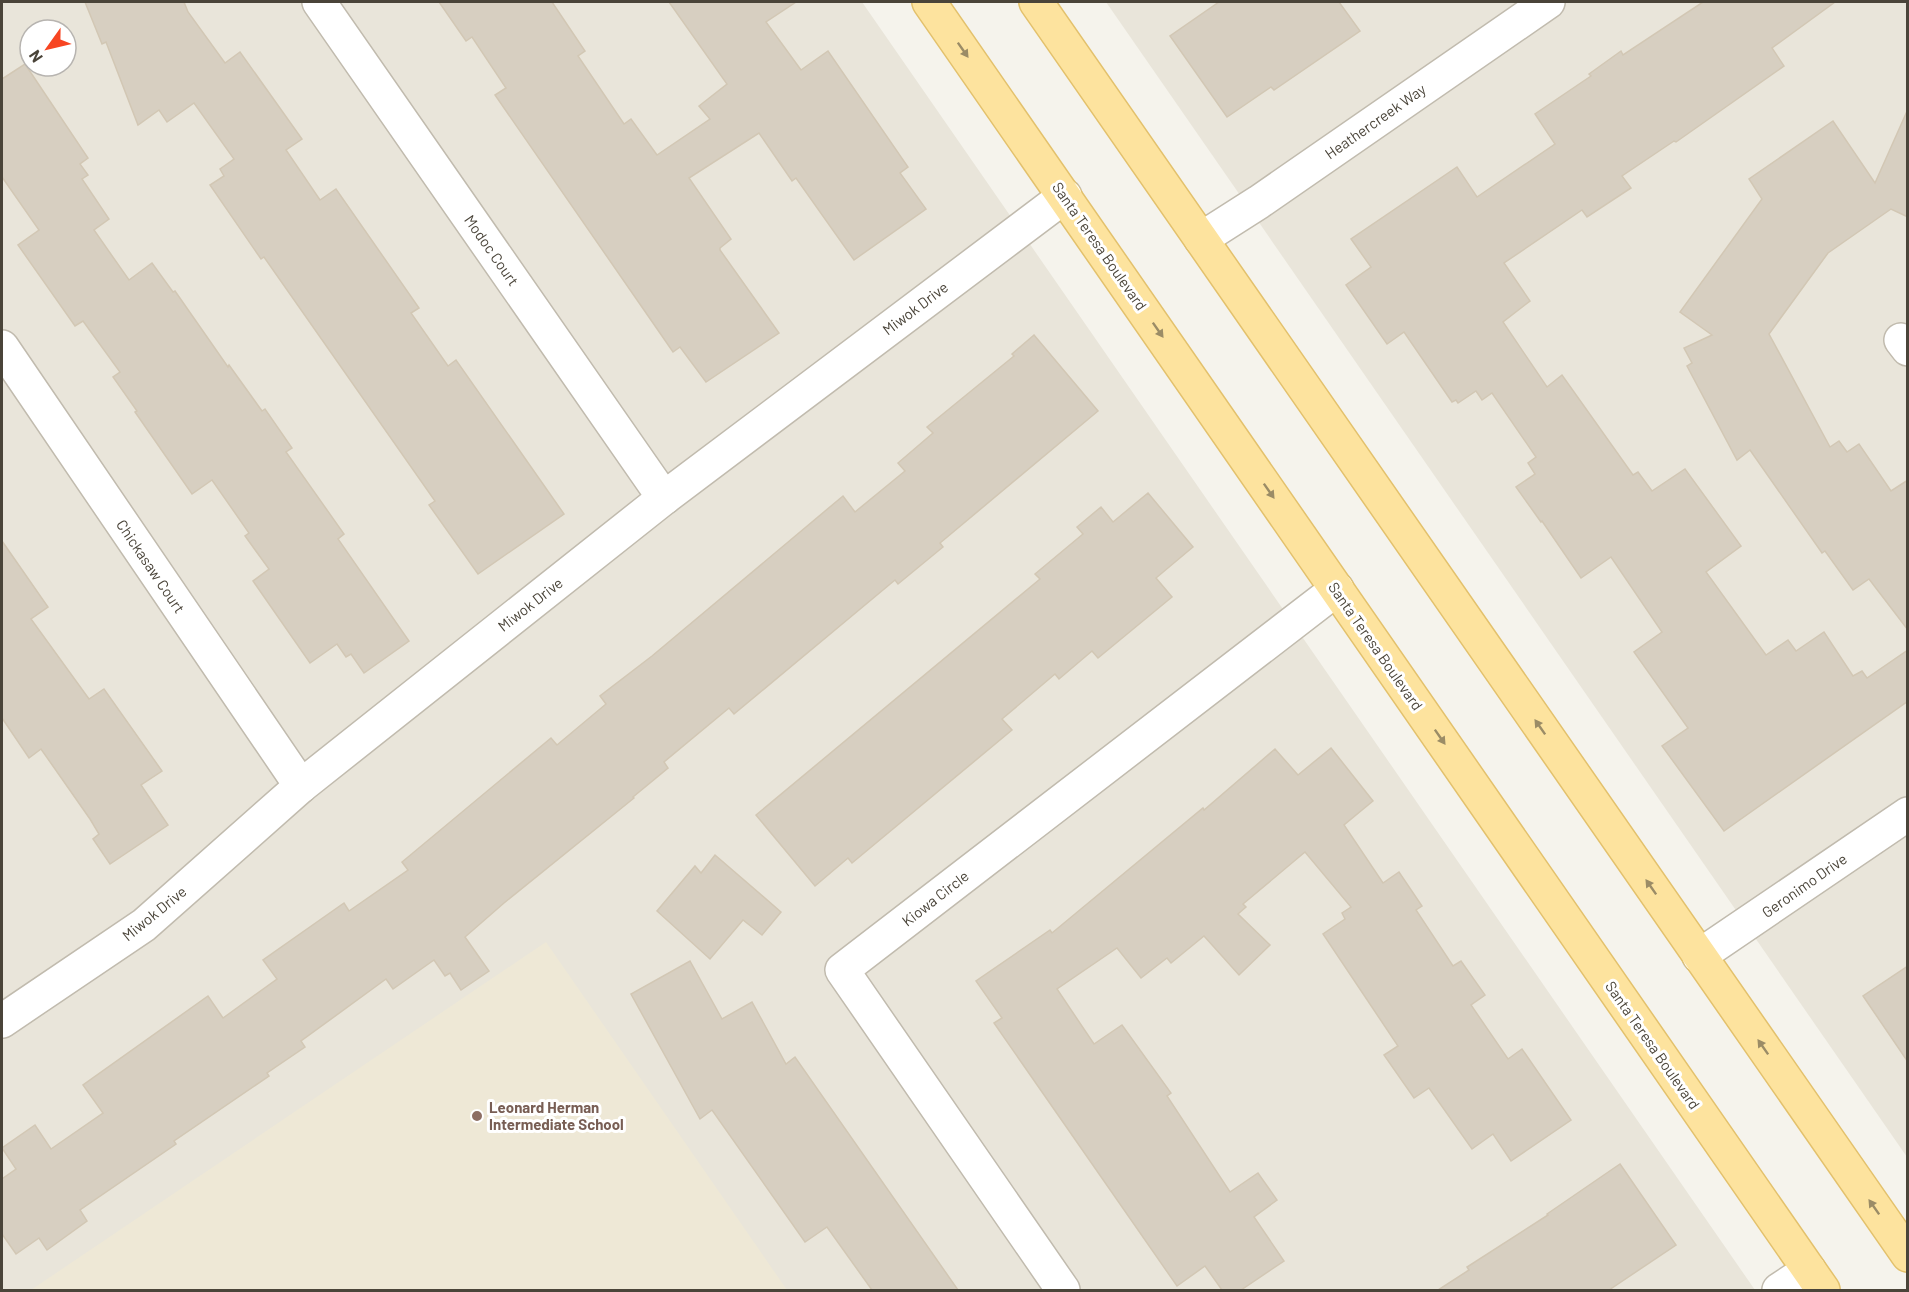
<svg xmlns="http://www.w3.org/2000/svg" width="1909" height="1292" font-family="Barlow,sans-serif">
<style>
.residential{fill:#e9e5da;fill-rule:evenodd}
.education{fill:#eee8d6}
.building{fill:#d7cfc1;stroke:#d2c7b4;stroke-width:1.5}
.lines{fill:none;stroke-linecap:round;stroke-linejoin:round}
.minor-casing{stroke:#c1bbae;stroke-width:36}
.major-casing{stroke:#e3c16c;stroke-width:36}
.minor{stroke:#fff;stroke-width:33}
.major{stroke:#fde39e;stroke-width:33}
.oneway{fill:#9b8c66}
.education-dot{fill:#8d6e63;stroke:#fff;stroke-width:2}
.labels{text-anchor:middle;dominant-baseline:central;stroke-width:6;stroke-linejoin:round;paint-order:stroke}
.street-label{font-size:15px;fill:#4a4439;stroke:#fff}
.education-label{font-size:15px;font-weight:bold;fill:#785e54;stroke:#fff;text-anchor:start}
</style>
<rect width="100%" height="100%" fill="#f5f3ec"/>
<g class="residential">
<path d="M2 2H862L1755 1290H2ZM30 30H66V66H30Z"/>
<path d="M1106 2H1907V1157Z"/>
</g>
<path class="education" d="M546 942 787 1290H31Z"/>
<g class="building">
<path d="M85 2H184L188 12 225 63 240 52 302 139 286 150 320 200 336 189 419 308 411 313 448 366 456 360 564 514 478 574 429 505 435 501 264 257 261 259 210 185 224 176 220 169 234 159 194 103 167 122 159 110 138 125 106 42 102 44Z"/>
<path d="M439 2H552L585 51 578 56 624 124 631 119 657 155 710 119 699 106 727 84 669 2H796L766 22 801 70 828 51 908 167 900 173 926 209 854 260 796 178 792 181 759 133 689 178 731 239 720 248V250L779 333 706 382 680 347 673 352 653 323 495 95 506 88 472 37 466 41Z"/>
<path d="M1219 2H1339L1360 31 1274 90 1271 87 1227 117 1170 36Z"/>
<path d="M1703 2H1835L1772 48 1784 66 1676 142 1674 141 1622 176 1631 188 1587 217 1582 210 1504 263 1530 301 1503 322 1547 387 1562 375 1633 475 1638 472 1652 491 1685 469 1741 546 1706 572 1766 655 1788 640 1796 651 1824 632 1853 676 1862 671 1867 678 1908 650V701L1724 831 1662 746 1688 728 1634 652 1662 632 1611 557 1581 578 1542 521 1541 522 1516 487 1535 474 1528 463 1536 457 1492 393 1482 400 1476 391 1458 403 1456 400 1452 402 1404 332 1387 344 1346 285 1371 267 1351 239 1457 167 1477 197 1555 144 1535 114 1591 76 1589 74 1621 51 1623 55Z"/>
<path d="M25 64 88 158 80 164 88 175 82 179 109 219 94 230 129 280 152 263 173 292 175 291 228 367 229 365 262 411 265 409 292 448 286 452 344 534 338 539 409 641 364 673 351 654 346 657 337 644 310 663 253 581 269 569 245 536 249 533 212 480 192 494 135 412 137 411 113 377 120 372 83 321 75 326 18 245 39 230 2 177V79Z"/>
<path d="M1908 109V217L1891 209 1828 253 1769 334 1830 447 1839 441 1847 452 1859 444 1891 491 1908 480V630L1869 579 1853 590 1825 551 1822 553 1750 450 1737 460 1687 366 1692 363 1684 348 1712 335 1680 312 1762 199 1749 179 1833 121 1875 183Z"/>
<path d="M1034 335 1098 411 940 543 943 547 898 584 895 580 734 714 729 708 664 762 668 768 633 797 634 798 504 903 465 937 489 971 461 990 450 973 445 976 434 960 393 989 386 979 301 1041 305 1047 267 1073 269 1076 174 1141 176 1144 80 1210 87 1221 47 1250 39 1238 16 1254 2 1234V1179L16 1169 2 1148 35 1125 51 1149 103 1113 83 1085 208 996 223 1018 277 979 263 960 344 903 349 911 408 870 402 862 551 738 557 745 606 704 600 696 652 656 843 496 855 512 905 471 898 463 933 433 927 427 1014 356 1012 354Z"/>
<path d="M1148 493 1193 547 1156 578 1172 597 1098 658 1092 651 1059 679 1055 674 1002 719 1012 730 852 863 848 858 815 886 756 815 1040 579 1035 574 1083 534 1077 527 1101 507 1113 522Z"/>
<path d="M2 541 48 607 31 619 89 699 104 689 162 771 141 785 168 825 110 864 93 839 99 834 90 819 41 749 29 758 2 718Z"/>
<path d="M1331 748 1373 801 1344 825 1383 883 1399 872 1422 906 1416 910 1453 966 1461 961 1485 995 1471 1005 1508 1059 1522 1049 1571 1120 1511 1161 1493 1134 1472 1149 1429 1088 1414 1098 1384 1055 1398 1046 1323 934 1345 919 1342 913 1351 907 1305 852 1243 904 1246 907 1238 914 1270 945 1239 975 1204 936 1171 963 1167 958 1141 978 1117 948 1057 989 1094 1044 1122 1025 1171 1093 1167 1096 1230 1192 1258 1173 1277 1200 1254 1217 1284 1261 1241 1290H1222L1205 1266 1177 1286 994 1023 1002 1018 976 981 1050 930 1052 933 1203 808 1204 810 1275 749 1298 775Z"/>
<path d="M715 855 781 912 762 935 743 920 710 959 657 911 695 866 701 873Z"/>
<path d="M690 961 722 1019 752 1002 786 1064 795 1057 958 1290H872L827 1227 805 1242 712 1110 700 1119 631 994Z"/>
<path d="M1908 966V1062L1863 996Z"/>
<path d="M1620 1164 1676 1245 1609 1290H1438L1469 1270 1467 1267 1548 1215 1547 1214Z"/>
</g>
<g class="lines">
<g class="minor-casing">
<g id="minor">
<path d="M319 2 664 498"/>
<path d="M1201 239 1259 202 1548 2"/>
<path d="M1901 340 1908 349"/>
<path d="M2 347 301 786"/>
<path d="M1699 956 1908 814"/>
<path d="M2 1021 144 925 301 786 664 498 1065 196"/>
<path d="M1063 1290 842 970 1337 589"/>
<path d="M1779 1290 1809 1270"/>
</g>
</g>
<g class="major-casing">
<g id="major">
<path d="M929 2 1823 1290"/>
<path d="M1036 2 1908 1255"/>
</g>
</g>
<use href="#minor" class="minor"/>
<use href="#major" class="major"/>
</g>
<defs><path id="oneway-solid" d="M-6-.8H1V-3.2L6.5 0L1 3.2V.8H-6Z" transform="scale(1.5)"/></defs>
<g class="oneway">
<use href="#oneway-solid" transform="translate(963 50) rotate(55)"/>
<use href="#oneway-solid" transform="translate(1158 330) rotate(55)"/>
<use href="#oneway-solid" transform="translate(1269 491) rotate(55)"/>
<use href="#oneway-solid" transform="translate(1540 727) rotate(-125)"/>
<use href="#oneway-solid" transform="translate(1440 737) rotate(55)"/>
<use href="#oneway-solid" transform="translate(1651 887) rotate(-125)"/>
<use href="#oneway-solid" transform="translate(1763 1047) rotate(-125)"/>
<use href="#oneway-solid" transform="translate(1874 1207) rotate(-125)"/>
</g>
<circle class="education-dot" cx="477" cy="1116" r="6"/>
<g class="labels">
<g class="street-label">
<text transform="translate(1375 121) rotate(-35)">Heathercreek Way</text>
<text transform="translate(1100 246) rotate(55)">Santa Teresa Boulevard</text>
<text transform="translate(492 250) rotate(55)">Modoc Court</text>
<text transform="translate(915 308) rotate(-37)">Miwok Drive</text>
<text transform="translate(151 566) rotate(56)">Chickasaw Court</text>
<text transform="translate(530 604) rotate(-38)">Miwok Drive</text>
<text transform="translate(1376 646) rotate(55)">Santa Teresa Boulevard</text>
<text transform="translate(1804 885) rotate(-35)">Geronimo Drive</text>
<text transform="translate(935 898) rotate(-38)">Kiowa Circle</text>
<text transform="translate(154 913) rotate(-39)">Miwok Drive</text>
<text transform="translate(1653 1045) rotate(55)">Santa Teresa Boulevard</text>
</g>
<g class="education-label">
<text x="489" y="1107">Leonard Herman<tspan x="489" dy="17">Intermediate School</tspan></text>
</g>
</g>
<rect width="1909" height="1292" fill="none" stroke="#4a4439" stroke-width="6"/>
<g transform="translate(48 48) rotate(236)"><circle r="28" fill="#ffffff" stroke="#b7b4b0" stroke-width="1.5"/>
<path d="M0-4.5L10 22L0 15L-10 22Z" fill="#f74522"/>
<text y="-9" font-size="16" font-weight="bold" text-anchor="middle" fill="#4a4439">N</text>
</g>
</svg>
